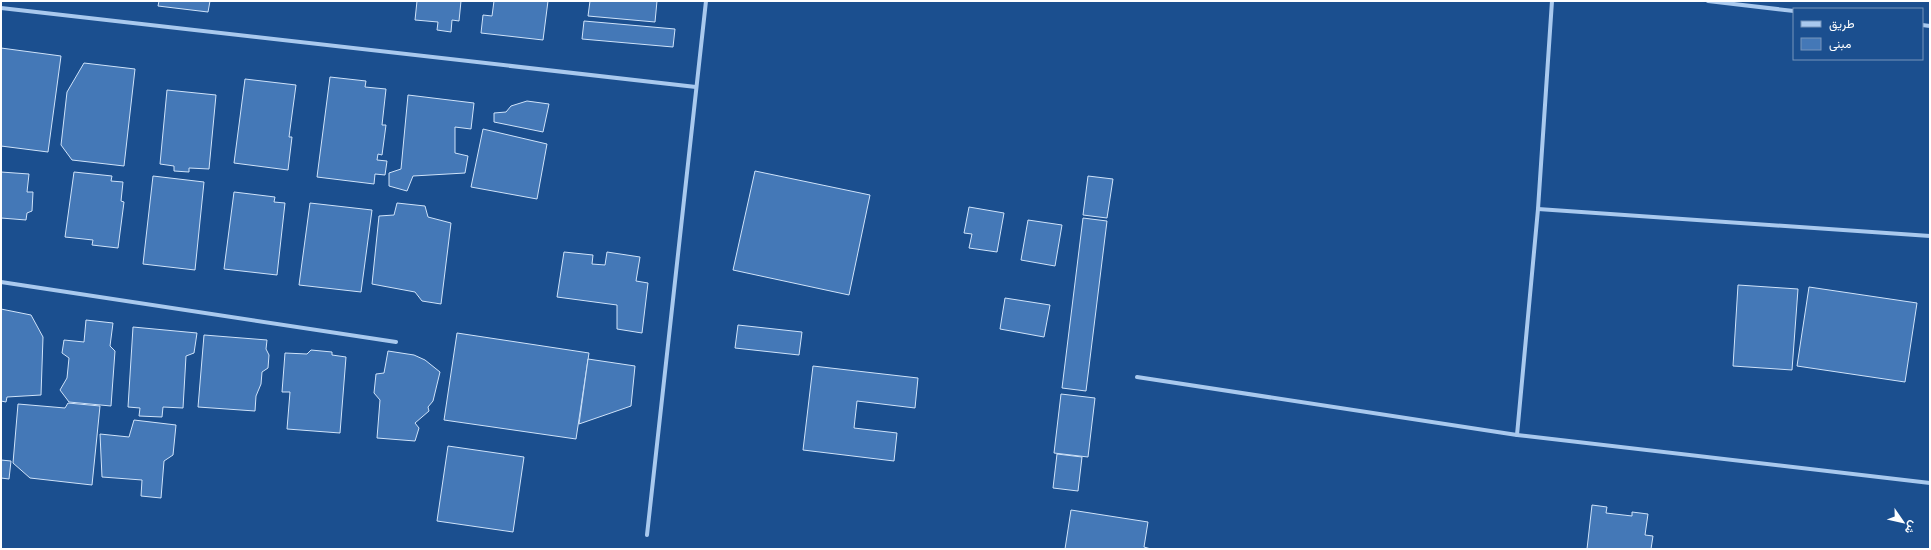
<svg xmlns="http://www.w3.org/2000/svg" width="1931" height="550" font-family="'Public Sans',Vazirmatn,sans-serif">
<style>
.building{fill:#4478b7;stroke:#cfe3fa}
.lines{fill:none;stroke-linecap:round;stroke-linejoin:round}
.minor{stroke:#a9c9ee;stroke-width:4}
</style>
<rect width="100%" height="100%" fill="#1b4f8f"/>
<g class="building">
<path d="M159 1H210L208 12 158 6Z"/>
<path d="M417 1H461L459 21 452 20 451 32 437 30 438 22 415 20Z"/>
<path d="M494 1H548L543 40 481 33 483 15 492 16Z"/>
<path d="M590 1H657L655 22 588 16Z"/>
<path d="M584 21 675 29 673 47 582 39Z"/>
<path d="M1 48 61 56 48 152 1 146Z"/>
<path d="M84 63 135 69 124 166 72 160 61 145 67 92Z"/>
<path d="M330 77 366 81 365 87 386 89 382 125H386L382 155 378 154 377 160 387 161 385 175 375 174 374 184 317 177Z"/>
<path d="M245 79 296 85 289 137H292L288 170 234 163Z"/>
<path d="M167 90 216 95 209 169 189 168V172L174 171V166L160 164Z"/>
<path d="M408 95 474 103 471 129 455 127V153L468 156 465 173 413 176 407 191 389 186V173L401 169Z"/>
<path d="M527 101 549 104 543 132 494 122V113L506 112 511 106Z"/>
<path d="M483 129 547 144 537 199 471 187Z"/>
<path d="M755 171 870 195 849 295 733 270Z"/>
<path d="M1 172 29 174 27 192H33L32 211 27 213 26 220 1 218Z"/>
<path d="M74 172 112 176 111 181 123 182 121 201 124 202 118 248 92 245 93 240 65 237Z"/>
<path d="M153 176 204 182 195 270 143 264Z"/>
<path d="M1088 176 1113 179 1107 218 1083 215Z"/>
<path d="M234 192 275 197 274 202 285 203 277 275 224 269Z"/>
<path d="M310 203 372 210 361 292 299 285Z"/>
<path d="M397 203 425 206 428 217 451 223 441 304 422 301 415 292 372 284 379 216 394 215Z"/>
<path d="M969 207 1004 213 997 252 969 248 972 234 964 233Z"/>
<path d="M1083 218 1107 221 1086 391 1062 388Z"/>
<path d="M1028 220 1062 225 1055 266 1021 260Z"/>
<path d="M564 252 593 255 592 264 605 265 607 252 640 257 636 281 648 283 642 333 617 329V305L557 297Z"/>
<path d="M1738 285 1798 289 1792 370 1733 366Z"/>
<path d="M1809 287 1917 303 1905 382 1797 366Z"/>
<path d="M1005 298 1050 305 1044 337 1000 329Z"/>
<path d="M1 309 31 315 43 337 41 395 7 397 6 402 1 401Z"/>
<path d="M86 320 113 323 110 346 115 351 111 406 69 402 60 390 67 378 69 358 62 353 64 340 84 342Z"/>
<path d="M738 325 802 332 799 355 735 348Z"/>
<path d="M133 327 197 333 194 353 186 356 183 408 163 407 162 417 139 416 140 408 128 407Z"/>
<path d="M457 333 589 353 576 439 444 420Z"/>
<path d="M204 335 267 340 266 349 269 355 268 368 262 372 261 384 256 396 255 411 198 407Z"/>
<path d="M311 350 332 352V355L346 357 340 433 287 429 290 392H282L285 353 307 354Z"/>
<path d="M388 351 414 355 425 360 440 372 433 401 428 407 429 411 415 423 419 428 415 441 377 438 380 400 374 393 376 374 384 373Z"/>
<path d="M588 359 635 366 631 406 579 424Z"/>
<path d="M813 366 918 378 915 408 857 401 854 428 897 433 894 461 803 450Z"/>
<path d="M1061 394 1095 398 1088 457 1054 453Z"/>
<path d="M68 403 100 406 92 485 30 478 13 463 18 404 65 408Z"/>
<path d="M134 420 176 425 173 455 164 461 161 498 141 496 142 480 102 477 100 434 129 437Z"/>
<path d="M448 446 524 457 513 532 437 521Z"/>
<path d="M1057 454 1082 457 1078 491 1053 488Z"/>
<path d="M1 460 11 461 9 479 1 478Z"/>
<path d="M1592 505 1607 507 1606 513 1632 516V512L1648 514 1645 535 1653 536 1651 549H1587Z"/>
<path d="M1071 510 1148 522 1144 547 1151 549H1065Z"/>
</g>
<g class="lines">
<g class="minor">
<path d="M1708 1 1794 11"/>
<path d="M1 8 696 87"/>
<path d="M1922 25 1930 26"/>
<path d="M1538 209 1930 236"/>
<path d="M1 282 396 342"/>
<path d="M1137 377 1517 435 1930 483"/>
<path d="M1517 435 1538 209 1552 1"/>
<path d="M647 535 706 1"/>
</g>
</g>
<rect width="1931" height="550" fill="none" stroke="#ffffff" stroke-width="4"/>
<rect x="1793" y="8" width="130" height="52" fill="#1b4f8f" stroke="#7695bc"/>
<rect x="1801" y="21" width="20" height="6" fill="#a9c9ee" stroke="#7695bc"/>
<text x="1829" y="28" font-size="12" fill="#ffffff">طريق</text>
<rect x="1801" y="38" width="20" height="12" fill="#4478b7" stroke="#7695bc"/>
<text x="1829" y="48" font-size="12" fill="#ffffff">مبنى</text>
<g transform="translate(1903 522) rotate(124)" stroke="#1b4f8f" stroke-width="3" paint-order="stroke">
<path d="M0-3L7 15L0 10L-7 15Z" fill="#ffffff"/>
<text y="-6" font-size="11" font-weight="bold" text-anchor="middle" fill="#ffffff">ش</text>
</g>
</svg>
